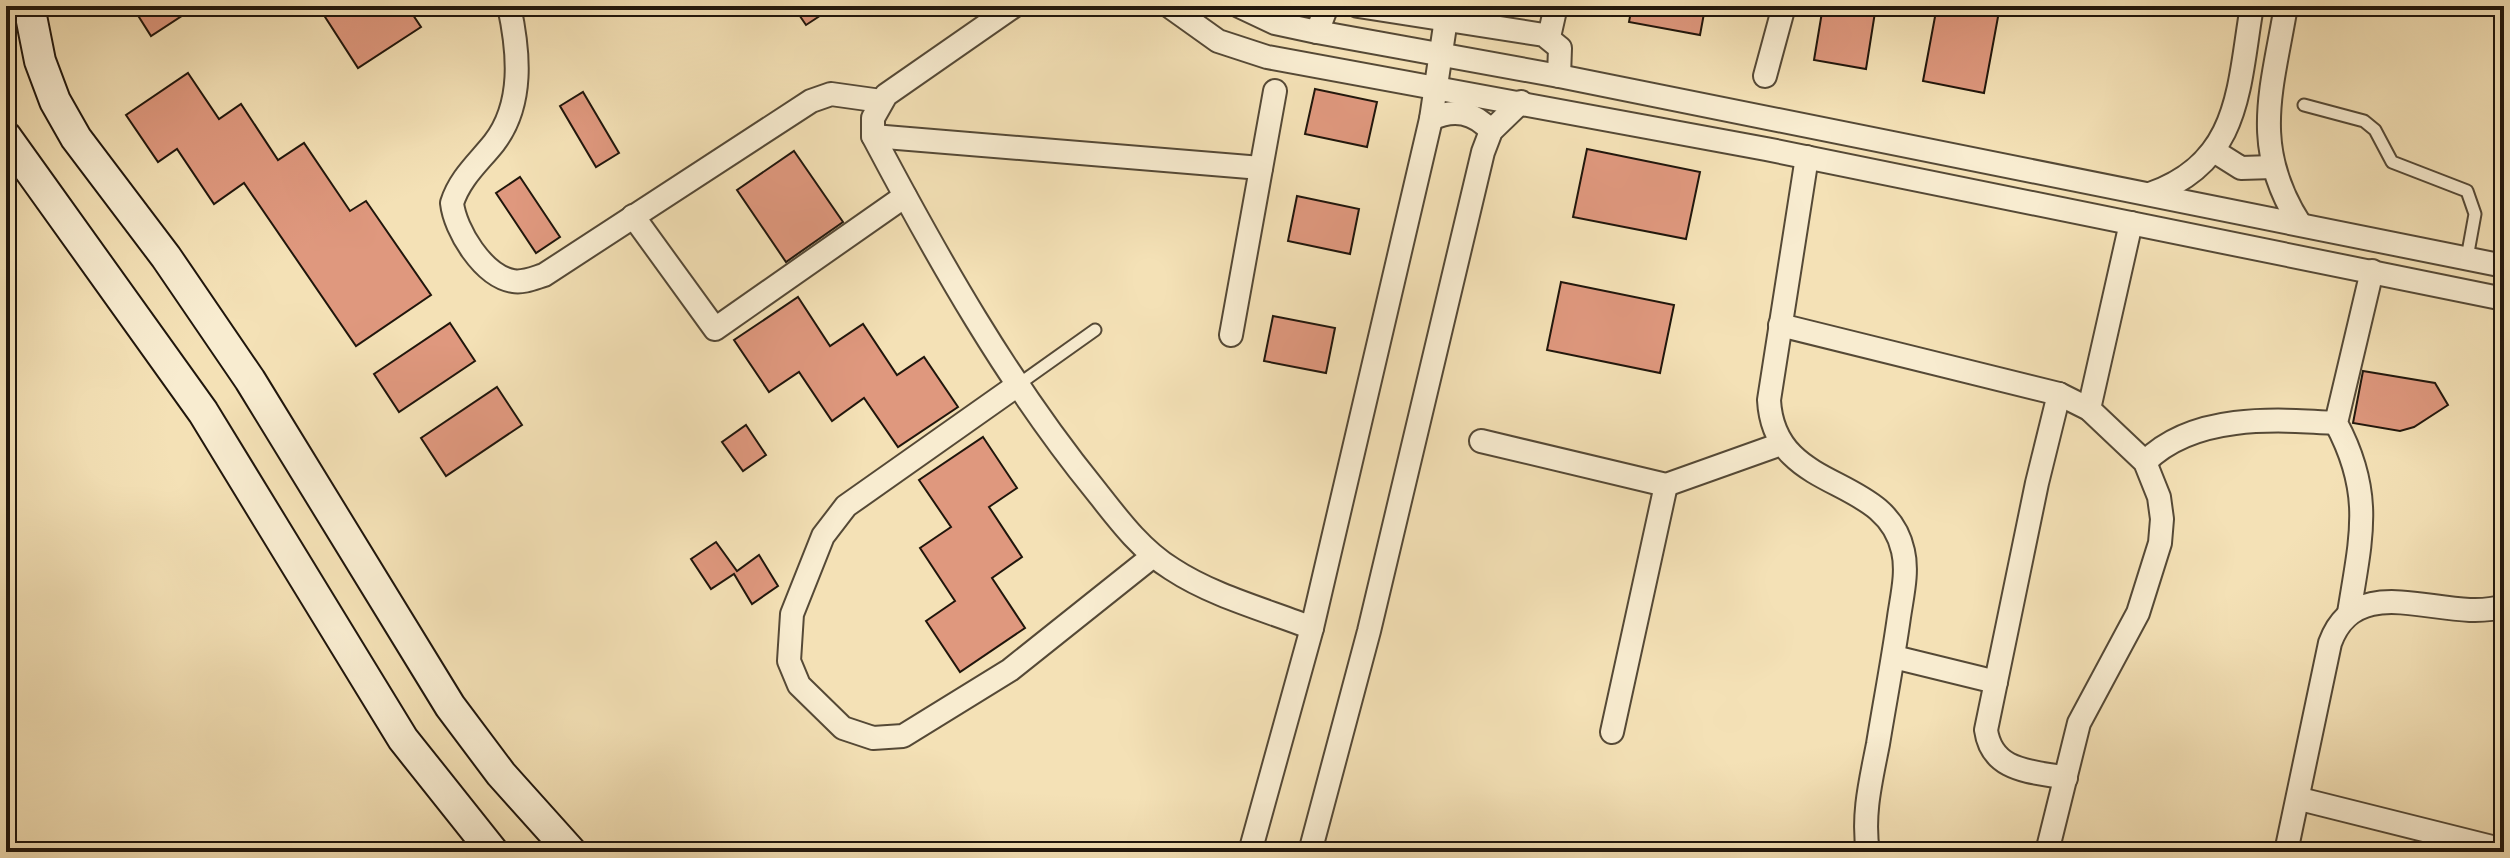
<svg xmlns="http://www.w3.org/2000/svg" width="2510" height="858" font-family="'Sorts Mill Goudy',serif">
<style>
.building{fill:#df987e;stroke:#20160c;stroke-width:2}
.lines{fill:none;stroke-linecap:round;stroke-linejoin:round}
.lane-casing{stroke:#554936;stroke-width:15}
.street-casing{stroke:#554936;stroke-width:26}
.secondary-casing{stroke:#20160c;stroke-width:34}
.lane{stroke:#f8ecd0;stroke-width:11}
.street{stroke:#f8ecd0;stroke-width:22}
.secondary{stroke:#f8ecd0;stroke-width:30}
</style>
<rect width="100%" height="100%" fill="#f4e1b6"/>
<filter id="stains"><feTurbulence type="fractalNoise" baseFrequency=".0025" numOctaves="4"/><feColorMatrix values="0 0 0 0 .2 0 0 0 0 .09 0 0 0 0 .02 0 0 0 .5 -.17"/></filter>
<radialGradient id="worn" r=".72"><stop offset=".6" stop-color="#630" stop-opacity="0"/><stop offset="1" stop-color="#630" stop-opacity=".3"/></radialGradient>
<g class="building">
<path d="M132 6H197L151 36Z"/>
<path d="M318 6H407L421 27 358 68Z"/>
<path d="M793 6H835L806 25Z"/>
<path d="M1632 6 1705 8 1700 35 1629 22Z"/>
<path d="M1823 6H1876L1866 69 1814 60Z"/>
<path d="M1937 6H2000L1984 93 1923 81Z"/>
<path d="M188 73 219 119 241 104 278 160 304 143 350 211 366 201 431 295 356 346 244 183 214 204 177 149 158 162 126 115Z"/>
<path d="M1315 89 1377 102 1367 147 1305 134Z"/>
<path d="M583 92 619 153 596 167 560 106Z"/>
<path d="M1587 149 1700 172 1686 239 1573 217Z"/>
<path d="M794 151 843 222 786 262 737 190Z"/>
<path d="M520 177 560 237 536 253 496 193Z"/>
<path d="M1297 196 1359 209 1350 254 1288 241Z"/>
<path d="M1561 282 1674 305 1660 373 1547 350Z"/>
<path d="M798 297 830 346 863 324 897 375 924 357 958 407 898 447 864 398 832 421 799 372 769 392 734 340Z"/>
<path d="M1273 316 1335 328 1326 373 1264 361Z"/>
<path d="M450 323 475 361 399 412 374 374Z"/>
<path d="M2363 371 2435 383 2448 405 2414 427 2400 431 2353 423Z"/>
<path d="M497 387 522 425 446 476 421 438Z"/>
<path d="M746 425 766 455 743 471 722 442Z"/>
<path d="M983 437 1017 488 989 507 1022 557 992 578 1025 628 960 672 926 621 955 601 920 548 951 527 919 480Z"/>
<path d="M716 542 737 571 759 555 778 586 752 604 734 574 711 589 691 559Z"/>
</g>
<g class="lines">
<g class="lane-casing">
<g id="lane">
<path d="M2304 105 2364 121 2375 130 2392 162 2467 191 2475 214 2467 258"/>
<path d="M1019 384 1095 330"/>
</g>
</g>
<g class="street-casing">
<g id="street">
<path d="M509 6C519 52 524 104 494 143 478 163 460 178 452 203 455 230 483 276 513 281 523 283 534 278 544 275L811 101 831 94 881 101"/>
<path d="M1014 6 886 95 873 118V136C938 259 1008 383 1096 491 1118 519 1141 550 1172 569 1213 596 1266 610 1312 628"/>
<path d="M1169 6 1218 41 1267 57 1766 149 2504 299"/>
<path d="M1239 6 1275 23 1317 32 1559 76 2504 266"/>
<path d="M1358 6 1544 35 1560 48 1559 76"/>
<path d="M2286 6C2272 90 2250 146 2300 224"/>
<path d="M1317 32 1327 6"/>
<path d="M1549 37 1556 6"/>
<path d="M1765 76 1784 6"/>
<path d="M1431 119C1454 108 1474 112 1491 131"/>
<path d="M873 136 1261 168"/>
<path d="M2214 151 2241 168 2273 167"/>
<path d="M1807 157 1769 400C1774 495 1886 472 1903 551 1908 572 1902 596 1899 617 1893 660 1885 701 1878 744 1871 780 1862 815 1868 852"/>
<path d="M2150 194C2241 162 2238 88 2252 6"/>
<path d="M633 216 715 329 905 196"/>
<path d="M1780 325 2059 394 2089 409 2145 462 2159 497 2162 519 2160 543 2138 613 2079 723 2047 852"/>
<path d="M1231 335 1275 91"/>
<path d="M1019 384 846 506 823 536 792 614 789 661 799 685 843 728 873 738 903 736 1010 670 1153 556"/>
<path d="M2059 394 2037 483 1986 730C1992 772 2031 771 2066 778"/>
<path d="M2089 409 2131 223"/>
<path d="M1481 441 1666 485 1781 444"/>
<path d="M2145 462C2193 414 2273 419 2336 423"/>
<path d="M2349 613C2361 537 2374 494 2336 423L2372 271"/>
<path d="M1894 657 1996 682"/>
<path d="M1612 732 1666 485"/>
<path d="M2300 799 2504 850"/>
<path d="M1250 852 1312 628 1431 119 1446 19"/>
<path d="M1310 852 1369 631 1483 152 1491 131 1521 102"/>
<path d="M2286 852 2330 643C2358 566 2446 625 2504 606"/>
</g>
</g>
<g class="secondary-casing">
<g id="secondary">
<path d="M29 6 40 61 55 101 76 138 166 257 250 380 450 706 501 774 571 852"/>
<path d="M6 137 203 412 403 739 493 852"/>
</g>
</g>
<use href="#lane" class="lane"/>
<use href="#street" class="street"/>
<use href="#secondary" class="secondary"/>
</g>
<rect width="2510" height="858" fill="none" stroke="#f4e1b6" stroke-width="32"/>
<rect x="8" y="8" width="2494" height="842" fill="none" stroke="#20160c" stroke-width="4"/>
<rect x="16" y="16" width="2478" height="826" fill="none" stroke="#20160c" stroke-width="2"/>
<rect width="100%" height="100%" filter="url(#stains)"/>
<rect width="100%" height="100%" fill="url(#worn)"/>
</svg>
